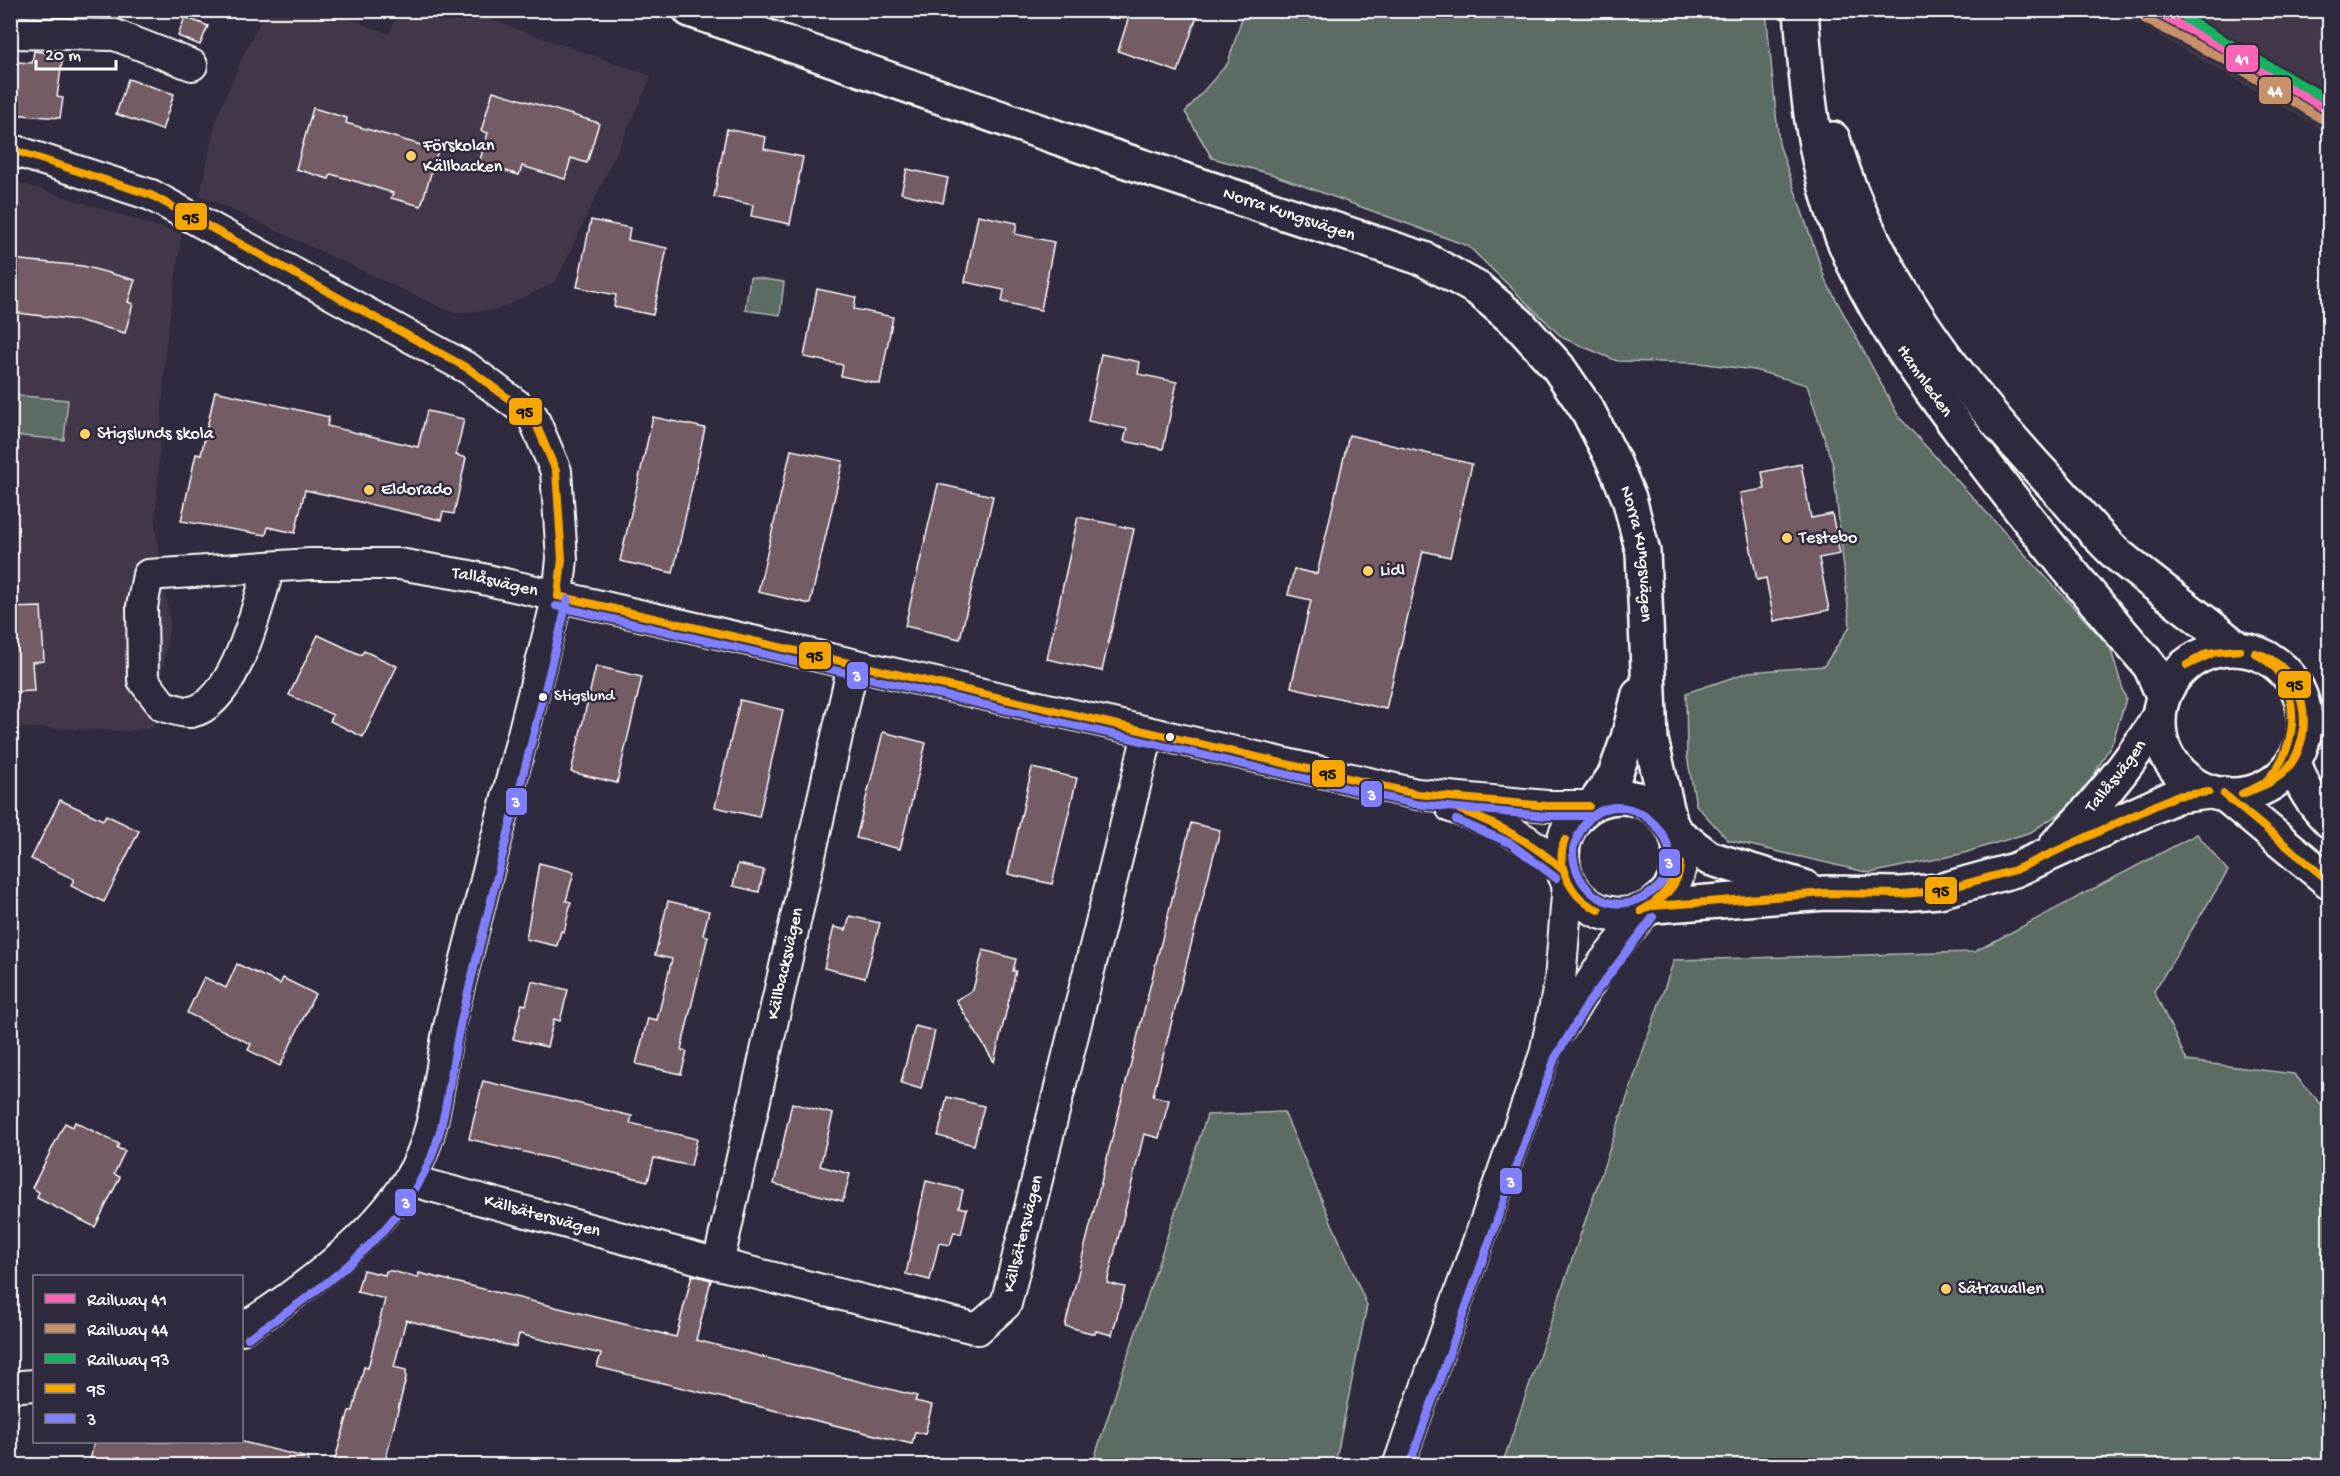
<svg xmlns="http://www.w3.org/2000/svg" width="2340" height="1476" font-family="'Gochi Hand',sans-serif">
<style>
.built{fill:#433949}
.green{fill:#5c6c64;stroke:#aeb6b2;stroke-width:1.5}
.building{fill:#735b64;stroke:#fff;stroke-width:1.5}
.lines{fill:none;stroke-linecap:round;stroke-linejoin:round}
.minor-casing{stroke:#fff;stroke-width:34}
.tertiary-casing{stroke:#fff;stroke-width:38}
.secondary-casing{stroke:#fff;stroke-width:38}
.minor{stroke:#2f2a3d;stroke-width:30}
.tertiary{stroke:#2f2a3d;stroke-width:33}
.secondary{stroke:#2f2a3d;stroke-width:33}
.bus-1-casing{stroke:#2f2a3d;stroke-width:12}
.bus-2-casing{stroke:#2f2a3d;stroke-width:12}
.bus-1{stroke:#f7a600;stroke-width:8}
.bus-2{stroke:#8080ff;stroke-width:8}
.rail-1-casing{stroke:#2f2a3d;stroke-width:14}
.rail-2-casing{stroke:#2f2a3d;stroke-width:14}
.rail-3-casing{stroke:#2f2a3d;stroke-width:14}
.rail-1{stroke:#fa66b7;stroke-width:9}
.rail-2{stroke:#c7916a;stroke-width:9}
.rail-3{stroke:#13b361;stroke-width:9}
.poi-dot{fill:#ffd166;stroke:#2f2a3d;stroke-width:2}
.bus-dot{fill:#fff;stroke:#2f2a3d;stroke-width:2}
.labels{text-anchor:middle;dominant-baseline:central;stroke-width:5;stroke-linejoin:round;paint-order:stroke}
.bus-label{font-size:16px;fill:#fff;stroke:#2f2a3d;text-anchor:start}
.poi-label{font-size:18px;fill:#fff;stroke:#2f2a3d;text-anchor:start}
.street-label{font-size:18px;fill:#fff;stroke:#2f2a3d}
.line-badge{stroke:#2f2a3d;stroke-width:2}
.badge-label{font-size:16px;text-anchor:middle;font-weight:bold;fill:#fff}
.pale-badge-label{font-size:16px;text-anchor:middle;font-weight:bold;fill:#111}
</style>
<rect width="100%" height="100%" fill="#2f2a3d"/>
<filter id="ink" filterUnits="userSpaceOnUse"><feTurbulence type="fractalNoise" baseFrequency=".0167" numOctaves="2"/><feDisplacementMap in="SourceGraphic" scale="12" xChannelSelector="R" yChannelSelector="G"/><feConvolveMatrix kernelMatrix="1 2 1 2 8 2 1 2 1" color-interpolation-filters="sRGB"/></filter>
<g filter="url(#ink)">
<g class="built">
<path d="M266 11H329L389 34 399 11H465L652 76 556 282 497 310 453 313 200 195 217 117 245 51Z"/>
<path d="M2116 11H2329V134L2327 132Z"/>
<path d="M11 180 182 234 166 342 155 526 170 623 153 728 127 731 11 727Z"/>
</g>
<g class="green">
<path d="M1244 11H1766L1779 144 1825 279 1899 417 2110 647 2126 699 2113 741 2080 800 2031 832 1961 854 1870 873 1728 840 1696 805 1687 756 1686 693 1749 672 1824 666 1850 626 1833 465 1807 385 1754 370 1699 363 1617 361 1563 338 1468 246 1271 174 1212 158 1185 112 1228 63Z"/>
<path d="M750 277 784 282 780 315 745 310Z"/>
<path d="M11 395 68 400 64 440 11 435Z"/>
<path d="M2197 834 2228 871 2154 991 2187 1061 2294 1074 2329 1113V1465H1502L1674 960 1974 952Z"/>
<path d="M1284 1112 1367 1305 1335 1465H1092L1207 1115Z"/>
</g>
<g class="building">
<path d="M1131 10H1199L1178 72 1118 51Z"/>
<path d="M185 17 208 26 200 45 178 36Z"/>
<path d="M34 51 63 55 57 97 63 98 60 118 10 114V93L17 62 32 63Z"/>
<path d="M128 79 174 94 162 130 116 114Z"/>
<path d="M493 91 599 123 587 163 571 158 565 179 522 166 519 175 479 163 488 133 481 131Z"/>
<path d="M313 108 347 118 346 123 438 150 421 206 391 198 393 193 358 182 331 174 329 179 296 169Z"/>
<path d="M727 129 766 137 764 149 803 157 790 224 751 216 753 205 714 197Z"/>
<path d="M907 169 948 178 943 203 901 193Z"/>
<path d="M978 215 1017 223 1015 234 1054 242 1041 310 1002 302 1004 290 965 282Z"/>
<path d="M591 220 630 228 628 240 667 248 653 315 614 307 616 295 577 287Z"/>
<path d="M10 259 83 266 135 280 128 302 133 304 125 333 77 320 10 312Z"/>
<path d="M817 289 856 297 854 309 893 317 880 384 841 376 843 365 804 357Z"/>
<path d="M1101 354 1140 362 1138 374 1177 382 1163 449 1124 441 1127 429 1088 421Z"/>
<path d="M215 391 329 417 327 426 418 447 427 411 464 419 456 455 466 458 454 514 443 512 441 520 305 490 295 533 268 527 266 535 181 521 196 454 201 455Z"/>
<path d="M653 417 705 428 673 573 620 561Z"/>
<path d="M1349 435 1472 464 1450 557 1423 551 1386 709 1291 687 1311 600 1288 595 1294 569 1317 574Z"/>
<path d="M791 450 843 461 810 604 758 592Z"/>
<path d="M1801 464 1811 518 1832 514 1840 554 1819 558 1829 610 1774 621 1766 578 1757 580 1740 493 1765 489 1762 472Z"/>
<path d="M938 484 993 496 960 639 905 626Z"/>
<path d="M1078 517 1134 529 1102 671 1047 659Z"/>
<path d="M41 607 44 661 32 662 34 691 10 692V608Z"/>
<path d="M318 635 361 655 364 651 397 666 363 737 330 721 333 715 289 695Z"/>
<path d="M596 666 642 677 617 783 571 772Z"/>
<path d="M740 700 783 710 759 817 715 807Z"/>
<path d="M883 732 926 743 900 849 856 838Z"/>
<path d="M1032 768 1077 778 1052 884 1008 874Z"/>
<path d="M60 800 103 820 106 815 139 831 104 902 71 886 74 879 31 859Z"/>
<path d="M1191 823 1220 830 1153 1096 1169 1100 1159 1138 1144 1134 1107 1283 1125 1287 1112 1335 1096 1331 1095 1334 1065 1326Z"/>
<path d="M539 863 574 872 566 901 571 902 564 932 561 931 557 946 526 939Z"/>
<path d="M738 864 764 870 759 892 733 886Z"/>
<path d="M668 901 709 911 703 935 708 936 681 1050 687 1052 681 1074 636 1064 648 1018 657 1020 672 959 655 955Z"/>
<path d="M850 916 880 923 865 978 824 968 834 927 846 930Z"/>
<path d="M983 950 1016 959 1013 971H1016L994 1062 956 1000 973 990Z"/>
<path d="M237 964 280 984 283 978 315 994 280 1066 248 1050 251 1044 187 1013 204 977 226 988Z"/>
<path d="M532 981 568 990 560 1021 554 1019 547 1047 513 1039 522 1004 526 1005Z"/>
<path d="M915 1026 935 1031 921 1089 901 1083Z"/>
<path d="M483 1081 632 1116 630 1123 697 1139 691 1166 654 1158 648 1181 469 1139Z"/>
<path d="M947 1097 984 1106 974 1145 938 1136Z"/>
<path d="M792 1103 833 1114 820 1166 850 1174 843 1201 774 1184Z"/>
<path d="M75 1122 119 1144 117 1148 125 1151 114 1174 120 1177 95 1227 37 1198 39 1192 32 1188 65 1123 73 1127Z"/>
<path d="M926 1181 963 1190 959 1207 967 1209 961 1234 954 1232 950 1245 939 1243 930 1280 906 1274Z"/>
<path d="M363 1270 385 1275 386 1271H392L418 1278 419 1273 676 1337 692 1275 711 1280 696 1340 917 1396 915 1401 932 1405 925 1434 915 1432 912 1444 597 1367 601 1354 519 1334 516 1347 406 1320 394 1367 406 1370V1378L384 1466H333L349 1411H353L364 1367 368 1368 385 1299 357 1292Z"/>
<path d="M94 1442H243L308 1458 307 1466H89Z"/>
</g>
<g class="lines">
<g class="minor-casing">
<g id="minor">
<path d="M10 33 115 35 192 65"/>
<path d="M10 149 151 195 469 369 533 417 556 471 562 559 558 596C523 737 486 877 451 1018 438 1071 439 1132 409 1179 374 1237 298 1294 242 1329"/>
<path id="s1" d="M269 568C257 606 236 703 191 712 183 713 171 708 163 706L143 680 142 607 148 575 310 564H399L470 576 1417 794 1547 806H1589"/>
<path d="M1451 807C1499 825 1525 833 1563 870"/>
<path d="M1559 1031 1603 963 1645 911"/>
<path id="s2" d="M409 1180 718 1264 978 1329 1006 1304 1148 734"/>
<path id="s3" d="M718 1264 853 665"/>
<path d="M10 1387 34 1385"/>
<path d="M1398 1466 1545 1054 1560 981 1568 883"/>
</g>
</g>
<g class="tertiary-casing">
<g id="tertiary">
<path id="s4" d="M690 10 1099 152 1424 259 1478 289 1519 324 1558 367 1588 411 1613 460 1629 498 1643 552 1651 740 1670 821"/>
<circle cx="1621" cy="856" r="59"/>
<path d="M1596 802 1615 775 1628 738 1639 694"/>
<path d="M1676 833 1709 858 1804 887"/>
<path id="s5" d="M2057 844C2096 805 2129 765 2158 718"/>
<path d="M1654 906 1826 893 1901 894 1939 891 2015 870 2176 796 2209 792"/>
</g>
</g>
<g class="secondary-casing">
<g id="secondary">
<path id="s6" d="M1801 10C1806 82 1812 152 1836 220 1864 300 1912 366 1962 433 2022 514 2085 591 2150 666L2163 695"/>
<path d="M1833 139C1872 274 1963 389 2057 489 2077 511 2097 537 2119 556 2158 588 2199 616 2238 649"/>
<circle cx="2232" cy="722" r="73"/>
<path d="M2294 760C2301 786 2311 802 2330 821"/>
<path d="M2224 794 2330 882"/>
</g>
</g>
<use href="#minor" class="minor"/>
<use href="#tertiary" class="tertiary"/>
<use href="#secondary" class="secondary"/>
<g class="bus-1-casing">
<g id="bus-1">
<path d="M10 149 151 195 469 369 533 417 556 471 562 559 558 596"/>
<path d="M558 596 1417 794 1547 806H1589"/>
<path d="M2187 665 2207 653 2239 650"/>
<path d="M2187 665 2215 652 2239 650"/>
<path d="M2224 794 2330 882"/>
<path d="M2242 794C2257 788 2274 783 2286 770 2319 734 2305 665 2255 653"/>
<path d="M2242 794C2249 790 2260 787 2266 781 2294 753 2301 708 2280 674 2275 665 2263 659 2255 653"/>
<path d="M1460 810C1499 825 1532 842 1563 870"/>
<path d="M1565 840C1554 866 1573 901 1599 910"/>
<path d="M1654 906 1826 893 1901 894 1939 891 2015 870 2176 796 2209 792"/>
<path d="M1641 911C1662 899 1672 887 1680 863"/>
<path d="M1641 911C1660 901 1680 887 1680 863"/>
</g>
</g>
<g class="bus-2-casing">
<g id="bus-2">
<path d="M556 606 1415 804 1546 816H1589"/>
<path d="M1456 820 1510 843 1556 878"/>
<path d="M1573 849C1572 884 1604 916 1640 899 1726 858 1604 747 1573 849"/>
<path d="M248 1338C311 1297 379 1249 418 1184 449 1133 448 1073 462 1017 496 877 533 738 568 599"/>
<path d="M1409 1466 1555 1058 1588 1003 1653 917"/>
</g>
</g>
<use href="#bus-1" class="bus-1"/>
<use href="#bus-2" class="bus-2"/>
<g class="rail-1-casing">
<path id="rail-1" d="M2151 10 2232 52 2330 112"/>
</g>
<g class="rail-2-casing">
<path id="rail-2" d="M2145 19 2227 61 2325 121"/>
</g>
<g class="rail-3-casing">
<path id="rail-3" d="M2186 19 2325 98"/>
</g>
<use href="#rail-1" class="rail-1"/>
<use href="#rail-2" class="rail-2"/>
<use href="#rail-3" class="rail-3"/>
</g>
</g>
<g class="poi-dot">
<circle cx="411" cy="156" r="6"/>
<circle cx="85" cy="434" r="6"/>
<circle cx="369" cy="490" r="6"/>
<circle cx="1787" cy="538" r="6"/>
<circle cx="1368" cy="571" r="6"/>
<circle cx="1946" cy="1289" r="6"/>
</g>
<g class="bus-dot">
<circle cx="543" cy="697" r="5"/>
<circle cx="1170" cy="737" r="5"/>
</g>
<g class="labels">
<g class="bus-label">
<text x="554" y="697">Stigslund</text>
</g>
<g class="poi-label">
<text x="423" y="146">Förskolan<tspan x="423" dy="21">Källbacken</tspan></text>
<text x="97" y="434">Stigslunds skola</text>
<text x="381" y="490">Eldorado</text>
<text x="1799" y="538">Testebo</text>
<text x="1380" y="571">Lidl</text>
<text x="1958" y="1289">Sätravallen</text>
</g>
<g class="street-label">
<text stroke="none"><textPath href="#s4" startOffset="633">Norra Kungsvägen</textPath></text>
<text stroke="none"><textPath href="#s6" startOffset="398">Hamnleden</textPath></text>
<text stroke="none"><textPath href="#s4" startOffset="1155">Norra Kungsvägen</textPath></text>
<text stroke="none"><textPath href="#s1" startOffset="686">Tallåsvägen</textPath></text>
<text stroke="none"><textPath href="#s5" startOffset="90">Tallåsvägen</textPath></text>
<text stroke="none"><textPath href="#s3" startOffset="308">Källbacksvägen</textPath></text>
<text stroke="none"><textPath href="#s2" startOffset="138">Källsätersvägen</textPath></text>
<text stroke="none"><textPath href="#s2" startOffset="698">Källsätersvägen</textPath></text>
</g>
</g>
<g class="line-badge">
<rect x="2225" y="44" width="34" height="29" rx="6" fill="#fa66b7"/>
<rect x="2258" y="76" width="34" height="29" rx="6" fill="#c7916a"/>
<rect x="174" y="202" width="34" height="29" rx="6" fill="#f7a600"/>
<rect x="508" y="397" width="35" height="29" rx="6" fill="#f7a600"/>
<rect x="798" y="641" width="34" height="29" rx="6" fill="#f7a600"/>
<rect x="846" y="661" width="23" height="29" rx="6" fill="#8080ff"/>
<rect x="2277" y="670" width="35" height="29" rx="6" fill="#f7a600"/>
<rect x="1311" y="759" width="35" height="29" rx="6" fill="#f7a600"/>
<rect x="1360" y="780" width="23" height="28" rx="6" fill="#8080ff"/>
<rect x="505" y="787" width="23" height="29" rx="6" fill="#8080ff"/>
<rect x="1658" y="848" width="23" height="29" rx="6" fill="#8080ff"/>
<rect x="1924" y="876" width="34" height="29" rx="6" fill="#f7a600"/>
<rect x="1499" y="1167" width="24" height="28" rx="6" fill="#8080ff"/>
<rect x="394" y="1188" width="23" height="29" rx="6" fill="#8080ff"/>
</g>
<g class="badge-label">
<text x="2242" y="64">41</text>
<text x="2275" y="96">44</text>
<text x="857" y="681">3</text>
<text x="1372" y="800">3</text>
<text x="516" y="807">3</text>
<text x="1669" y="868">3</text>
<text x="1511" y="1187">3</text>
<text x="406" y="1208">3</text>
</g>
<g class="pale-badge-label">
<text x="191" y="223">95</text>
<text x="525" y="417">95</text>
<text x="815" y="661">95</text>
<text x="2295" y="690">95</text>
<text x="1328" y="779">95</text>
<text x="1941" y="896">95</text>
</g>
<rect width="2340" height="1476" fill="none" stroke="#2f2a3d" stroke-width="36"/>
<rect x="18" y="18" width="2304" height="1440" fill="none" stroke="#fff" stroke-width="2" filter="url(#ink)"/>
<rect x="33" y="1275" width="210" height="168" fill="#2f2a3d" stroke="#827f8b" stroke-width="1.5"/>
<rect x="45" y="1294" width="30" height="9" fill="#fa66b7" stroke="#827f8b" stroke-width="1.5"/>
<text x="87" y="1305" font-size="18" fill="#ffffff">Railway 41</text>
<rect x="45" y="1324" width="30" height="9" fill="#c7916a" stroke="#827f8b" stroke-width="1.5"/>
<text x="87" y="1335" font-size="18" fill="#ffffff">Railway 44</text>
<rect x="45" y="1354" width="30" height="9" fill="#13b361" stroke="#827f8b" stroke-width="1.5"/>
<text x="87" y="1365" font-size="18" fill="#ffffff">Railway 93</text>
<rect x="45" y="1384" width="30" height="9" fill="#f7a600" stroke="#827f8b" stroke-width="1.5"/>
<text x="87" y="1395" font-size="18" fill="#ffffff">95</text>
<rect x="45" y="1414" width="30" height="9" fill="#8080ff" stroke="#827f8b" stroke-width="1.5"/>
<text x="87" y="1425" font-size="18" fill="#ffffff">3</text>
<path d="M36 60v9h80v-9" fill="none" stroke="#ffffff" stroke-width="3"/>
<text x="45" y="60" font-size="18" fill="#ffffff" stroke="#2f2a3d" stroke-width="4.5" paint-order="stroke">20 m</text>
</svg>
